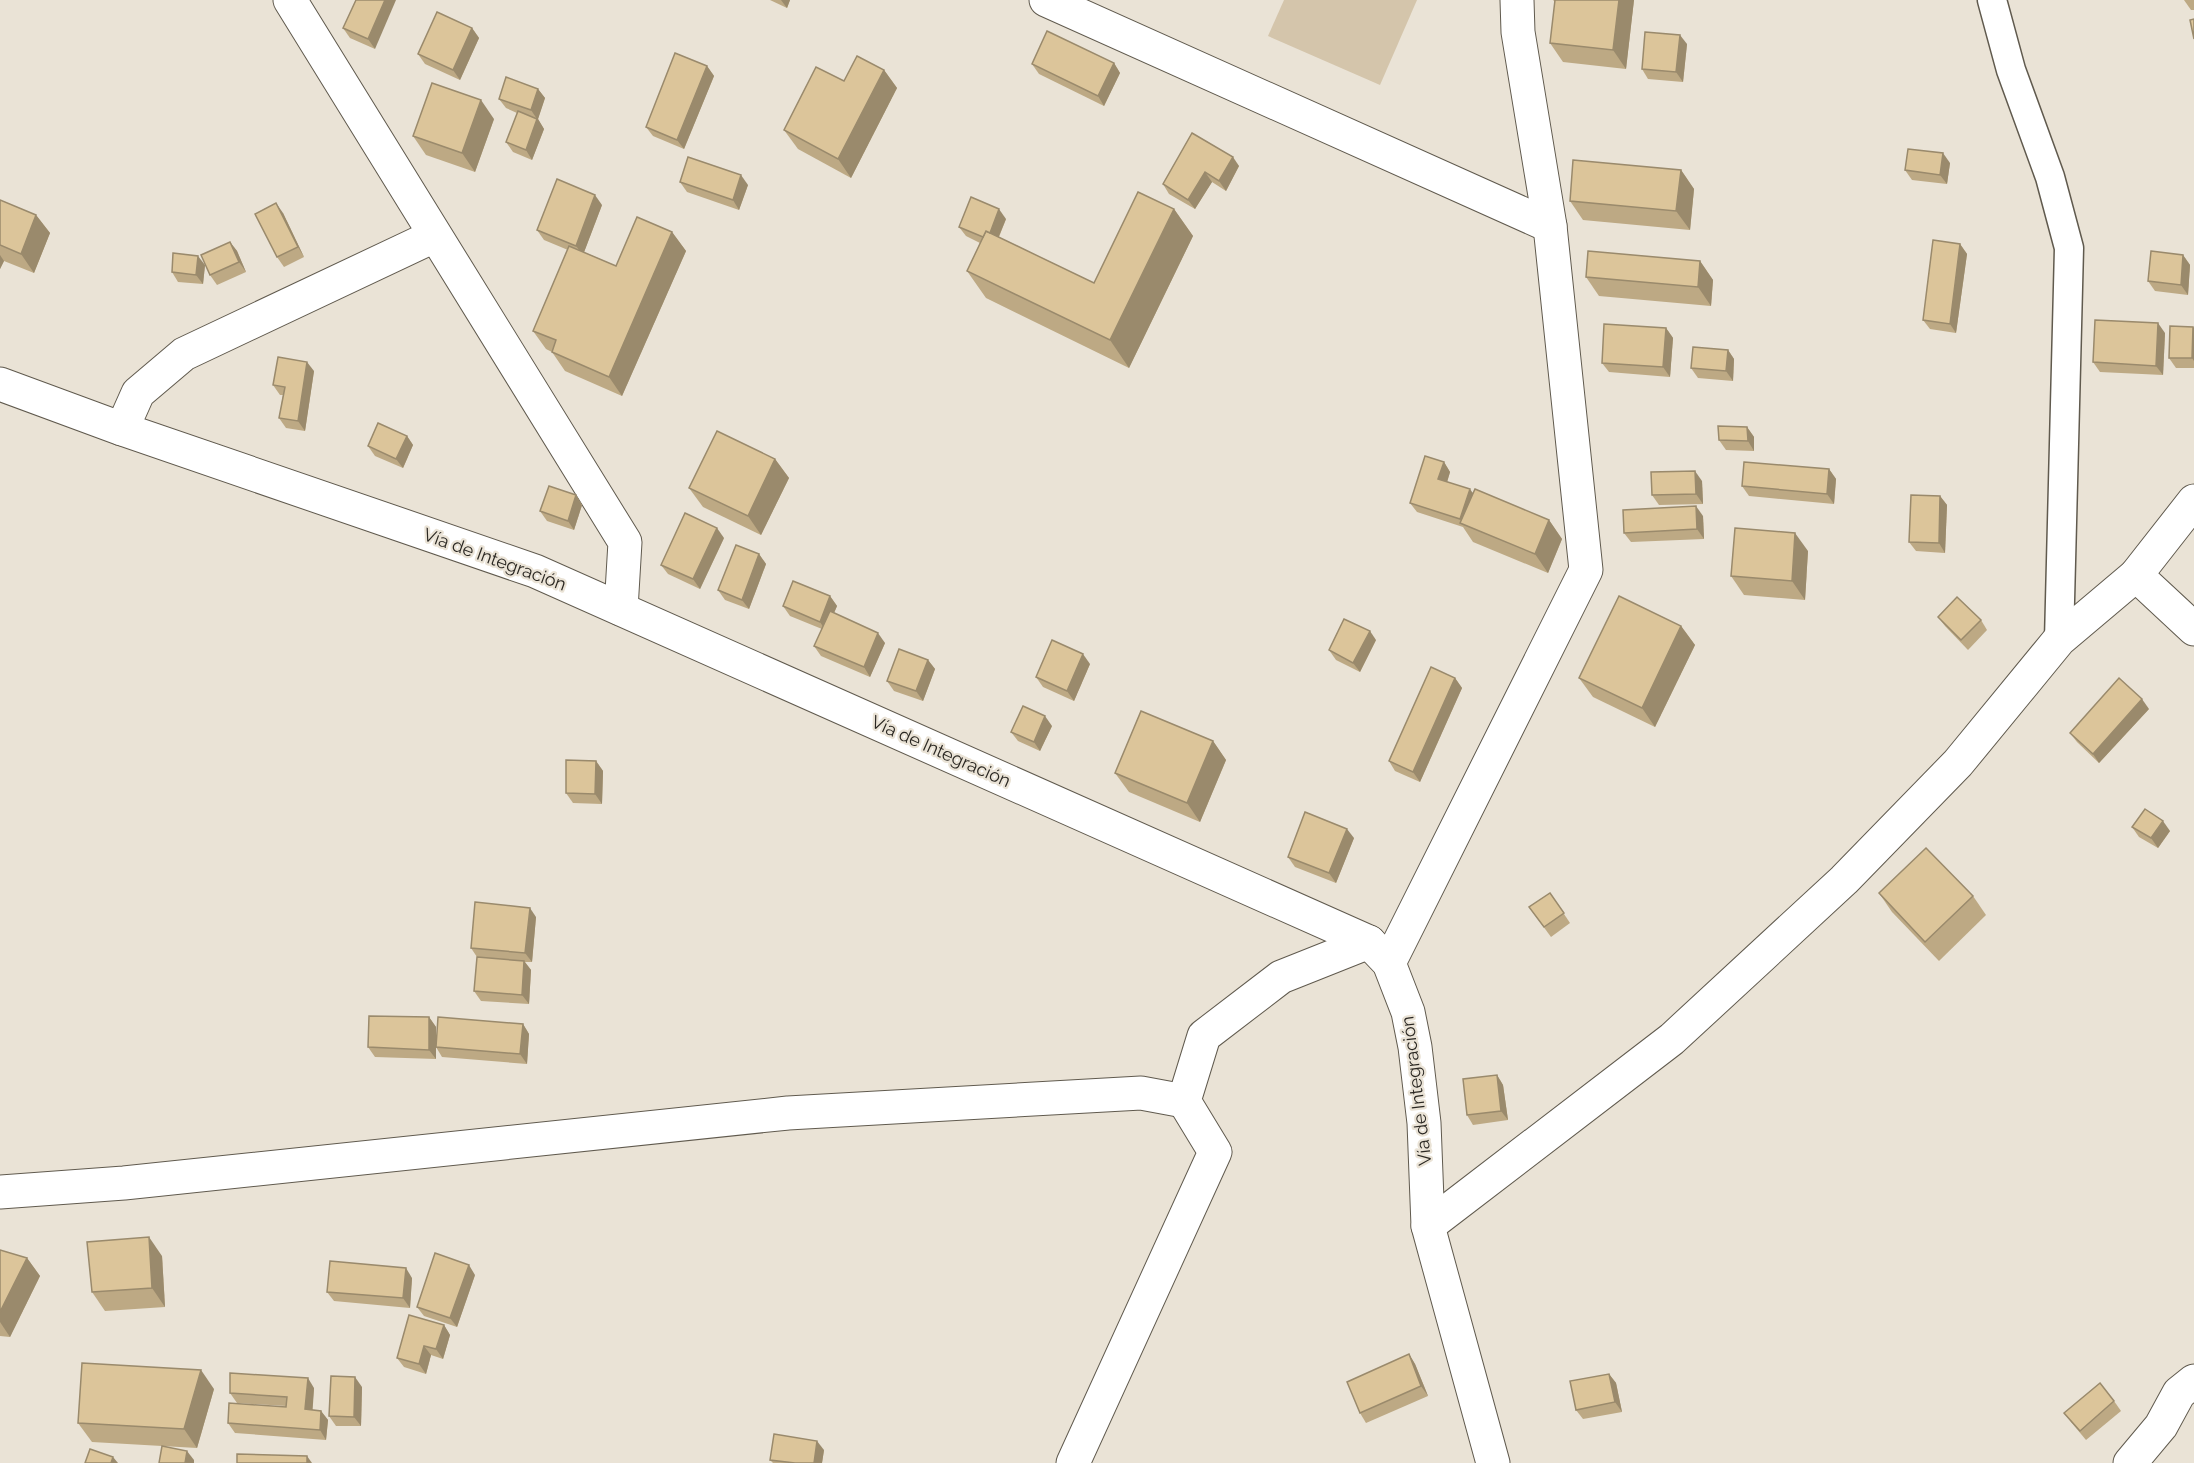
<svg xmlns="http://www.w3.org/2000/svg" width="2194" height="1463" font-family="Raleway,sans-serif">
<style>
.pitch{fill:#d4c5ab}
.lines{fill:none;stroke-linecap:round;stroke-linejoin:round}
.service-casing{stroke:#605a4e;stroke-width:31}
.minor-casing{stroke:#605a4e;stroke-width:35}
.secondary-casing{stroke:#605a4e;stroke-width:35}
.service{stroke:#fff;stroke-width:28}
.minor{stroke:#fff;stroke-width:33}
.secondary{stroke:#fff;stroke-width:33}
.wall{fill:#bda984}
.shaded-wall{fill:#9a8a6c}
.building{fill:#dcc59a;stroke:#9a8a6c;stroke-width:1.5}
.labels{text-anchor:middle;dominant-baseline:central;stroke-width:4.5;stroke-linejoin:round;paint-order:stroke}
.street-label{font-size:18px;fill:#2a2722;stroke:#eae3d6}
</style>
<rect width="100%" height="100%" fill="#eae3d6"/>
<path class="pitch" d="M1284 0H1417L1380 85 1268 36Z"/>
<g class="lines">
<g class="service-casing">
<path id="service" d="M1992 0 2011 70 2050 177 2069 248 2059 640"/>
</g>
<g class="minor-casing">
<g id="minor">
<path d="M290 0 625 542 621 609"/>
<path d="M1046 0 1550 226"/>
<path d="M122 429 138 393 184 354 434 236"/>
<path d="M2136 575 2194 629"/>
<path d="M1389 963 1586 570 1550 226 1518 32 1517 0"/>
<path d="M0 1192 124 1183 788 1113 1141 1093 1184 1101"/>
<path d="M1428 1226 1672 1039 1844 880 1958 763 2059 640 2136 575 2194 501"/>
<path d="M1073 1463 1215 1152 1184 1101 1204 1036 1281 977 1369 942"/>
<path d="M2130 1463 2161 1426 2179 1393 2194 1381"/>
</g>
</g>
<g class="secondary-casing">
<path id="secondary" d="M0 384 122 429 535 571 1369 942 1389 963 1408 1012 1415 1047 1424 1123 1428 1226 1493 1463"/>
</g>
<use href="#service" class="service"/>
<use href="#minor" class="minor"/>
<use href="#secondary" class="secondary"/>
</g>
<g class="wall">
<path d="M356 0 375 49 350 38 343 28Z"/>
<path d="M770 0H790L787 8Z"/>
<path d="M1553 0H1634L1626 69 1563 62 1550 43 1555 2Z"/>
<path d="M2184 0H2194V10H2191Z"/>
<path d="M472 28 479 38 460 80 425 64 418 54Z"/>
<path d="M1687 44 1683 82 1648 79 1642 69Z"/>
<path d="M1114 63 1120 73 1104 106 1039 74 1032 64Z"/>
<path d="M707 66 714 76 684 149 653 136 646 127Z"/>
<path d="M884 70 897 88 851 178 798 149 784 130 844 81Z"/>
<path d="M538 89 545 98 538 119 544 129 532 160 513 152 506 142 517 113 506 108 499 99Z"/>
<path d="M494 119 475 172 426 155 413 136Z"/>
<path d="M1192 133 1239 166 1226 191 1212 182 1195 209 1169 194 1163 184Z"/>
<path d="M1950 163 1947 184 1912 180 1905 170Z"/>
<path d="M1681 170 1694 189 1690 230 1583 220 1570 201Z"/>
<path d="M680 182 748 185 739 210 687 192Z"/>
<path d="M0 200 36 215 50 233 34 273 4 261 0 269Z"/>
<path d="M602 205 584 252 616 266 672 232 686 251 622 396 565 371 552 352 546 349 533 331 568 250 544 240 537 230Z"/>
<path d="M1174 209 1193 236 1129 368 986 298 967 271 980 243 966 236 959 227 1006 219 999 237 1094 283Z"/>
<path d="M283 213 304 257 284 267 277 257Z"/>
<path d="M230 242 237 251 246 272 217 285 210 275Z"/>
<path d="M1960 244 1967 254 1956 333 1930 329 1923 320Z"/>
<path d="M2183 255 2190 265 2188 295 2155 291 2148 281Z"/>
<path d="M1700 261 1713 280 1711 306 1599 296 1586 277Z"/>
<path d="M205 265 203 284 178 282 172 272Z"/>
<path d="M2193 327 2194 328V368H2176L2169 358Z"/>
<path d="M1666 328 1673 338 1670 377 1609 372 1602 363Z"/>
<path d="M2165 333 2163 375 2100 372 2093 362Z"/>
<path d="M1728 350 1734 359 1733 381 1698 378 1691 368Z"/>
<path d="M314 371 305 431 286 428 279 418 283 395H280L273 385Z"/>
<path d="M1747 427 1754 437V451L1726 450 1719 440Z"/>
<path d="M407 436 413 445 403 468 375 456 368 446Z"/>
<path d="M775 459 789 478 761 535 703 507 689 488Z"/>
<path d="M1444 462 1450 472 1447 482 1473 493 1549 520 1562 539 1548 573 1473 542 1463 527 1417 512 1410 503Z"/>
<path d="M1829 469 1836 479 1834 504 1749 496 1742 486Z"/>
<path d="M1702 481 1703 504 1659 505 1652 495Z"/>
<path d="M576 495 582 505 574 530 547 521 540 511Z"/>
<path d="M1940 496 1947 505 1945 553 1916 551 1909 542Z"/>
<path d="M1703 516 1704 539 1631 542 1624 533Z"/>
<path d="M724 538 700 589 668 574 661 565Z"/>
<path d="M1808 551 1805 600 1744 595 1731 576Z"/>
<path d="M759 554 766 564 749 609 725 600 718 590Z"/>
<path d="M830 596 837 606 834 613 885 643 870 677 821 656 814 646 822 629 790 616 783 606Z"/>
<path d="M1938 617 1981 620 1987 630 1968 650 1945 626Z"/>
<path d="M1681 626 1695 645 1655 727 1593 697 1579 678Z"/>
<path d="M1376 640 1360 672 1336 660 1329 650Z"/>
<path d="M928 660 935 669 923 701 894 691 887 681Z"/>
<path d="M1090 664 1074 701 1043 687 1036 677Z"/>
<path d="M1455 678 1462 688 1420 782 1395 771 1389 761Z"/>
<path d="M2149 709 2099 763 2077 742 2070 733Z"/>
<path d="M1052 726 1040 751 1018 741 1011 732Z"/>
<path d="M1213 741 1226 760 1200 822 1129 792 1115 773Z"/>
<path d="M596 761 603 771 602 804 573 803 566 793Z"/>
<path d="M2132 827 2170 831 2158 848 2139 837Z"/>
<path d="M1354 838 1336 883 1295 867 1288 857Z"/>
<path d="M1550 893 1570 923 1551 937 1529 907Z"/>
<path d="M1879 893 1973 896 1986 915 1939 961 1892 912Z"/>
<path d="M536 917 532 962H525L531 970 529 1004 481 1001 474 991 477 957 471 948Z"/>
<path d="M429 1017 436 1027V1045L523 1024 529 1034 527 1064 442 1057 436 1047V1059L375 1057 368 1047Z"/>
<path d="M1497 1075 1503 1085 1508 1120 1473 1125 1467 1115Z"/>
<path d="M0 1250 27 1258 40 1276 10 1337 0 1336Z"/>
<path d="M162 1256 165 1307 105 1311 92 1292Z"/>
<path d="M475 1275 457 1327 424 1316 417 1307Z"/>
<path d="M412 1278 410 1308 334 1301 327 1292Z"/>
<path d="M444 1325 450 1335 443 1359 431 1355 426 1374 404 1367 397 1358Z"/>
<path d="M1409 1354 1415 1364 1428 1396 1366 1423 1360 1413Z"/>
<path d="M1609 1374 1616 1383 1622 1412 1583 1419 1576 1410Z"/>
<path d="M362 1387 361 1426H336L329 1416Z"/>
<path d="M314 1388 312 1410 321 1411 328 1420 326 1440 235 1433 228 1423 286 1406 237 1403 230 1393Z"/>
<path d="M214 1389 197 1448 92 1442 78 1423Z"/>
<path d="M2114 1401 2121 1411 2086 1440 2071 1422 2064 1413Z"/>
<path d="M824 1450 822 1463H773L770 1460Z"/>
</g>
<g class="shaded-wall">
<path d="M385 0H396L375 49 368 39Z"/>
<path d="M781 0H790L787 8Z"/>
<path d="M1619 0H1634L1626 69 1613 50Z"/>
<path d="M472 28 479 38 460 80 453 70Z"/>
<path d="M1680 35 1687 44 1683 82 1676 72Z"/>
<path d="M1114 63 1120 73 1104 106 1098 96Z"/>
<path d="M707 66 714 76 684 149 677 140Z"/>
<path d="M884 70 897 88 851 178 838 159Z"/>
<path d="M538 89 545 98 538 119 544 129 532 160 526 150 537 119 531 110Z"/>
<path d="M481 100 494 119 475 172 462 153Z"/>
<path d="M1943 153 1950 163 1947 184 1940 175Z"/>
<path d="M1233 157 1239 166 1226 191 1219 181Z"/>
<path d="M1681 170 1694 189 1690 230 1676 211Z"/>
<path d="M1205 172 1212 182 1195 209 1188 200Z"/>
<path d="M741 175 748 185 739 210 733 200Z"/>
<path d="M595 195 602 205 583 255 576 246Z"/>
<path d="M276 203 283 213 304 257 298 247Z"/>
<path d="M999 209 1006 219 994 248 988 239Z"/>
<path d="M1174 209 1193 236 1129 368 1110 340Z"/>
<path d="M36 215 50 233 34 273 21 254Z"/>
<path d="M672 232 686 251 622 396 609 377Z"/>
<path d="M230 242 237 251 246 272 239 262Z"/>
<path d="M1960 244 1967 254 1956 333 1950 324Z"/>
<path d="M0 255 4 261 0 269Z"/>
<path d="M2183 255 2190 265 2188 295 2181 285Z"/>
<path d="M198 256 205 265 203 284 196 275Z"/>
<path d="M1700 261 1713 280 1711 306 1698 287Z"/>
<path d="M2158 323 2165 333 2163 375 2156 366Z"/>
<path d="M2193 327 2194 328V361L2192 358Z"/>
<path d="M1666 328 1673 338 1670 377 1663 367Z"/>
<path d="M1728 350 1734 359 1733 381 1726 371Z"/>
<path d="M307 362 314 371 305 431 298 421Z"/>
<path d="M1747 427 1754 437V451L1748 441Z"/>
<path d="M407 436 413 445 403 468 396 459Z"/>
<path d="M775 459 789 478 761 535 748 516Z"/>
<path d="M1444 462 1450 472 1445 489 1438 479Z"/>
<path d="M1829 469 1836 479 1834 504 1827 494Z"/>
<path d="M1695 471 1702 481 1703 504 1696 494Z"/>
<path d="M1470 489 1477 499 1464 525 1460 519Z"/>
<path d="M576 495 582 505 574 530 568 521Z"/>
<path d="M1940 496 1947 505 1945 553 1939 543Z"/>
<path d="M1696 506 1703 516 1704 539 1697 529Z"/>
<path d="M1549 520 1562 539 1548 573 1535 554Z"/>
<path d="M717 528 724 538 700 589 693 579Z"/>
<path d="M1795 533 1808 551 1805 600 1792 581Z"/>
<path d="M759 554 766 564 749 609 742 600Z"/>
<path d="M830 596 837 606 826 631 820 622Z"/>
<path d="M1681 626 1695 645 1655 727 1642 708Z"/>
<path d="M1370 631 1376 640 1360 672 1353 663Z"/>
<path d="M878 633 885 643 870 677 864 667Z"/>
<path d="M1083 654 1090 664 1074 701 1067 691Z"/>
<path d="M928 660 935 669 923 701 916 691Z"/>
<path d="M1455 678 1462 688 1420 782 1413 772Z"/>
<path d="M2142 699 2149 709 2099 763 2093 754Z"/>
<path d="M1045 716 1052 726 1040 751 1034 742Z"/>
<path d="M1213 741 1226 760 1200 822 1187 803Z"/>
<path d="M596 761 603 771 602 804 595 794Z"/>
<path d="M2163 821 2170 831 2158 848 2151 838Z"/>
<path d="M1347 829 1354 838 1336 883 1329 873Z"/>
<path d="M530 908 536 917 532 962 525 953Z"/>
<path d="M524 961 531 970 529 1004 522 995Z"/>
<path d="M429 1017 436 1027V1059L429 1050Z"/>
<path d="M523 1024 529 1034 527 1064 520 1054Z"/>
<path d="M1497 1075 1503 1085 1508 1120 1501 1111Z"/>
<path d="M149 1237 162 1256 165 1307 152 1288Z"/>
<path d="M27 1258 40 1276 10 1337 0 1322V1312Z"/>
<path d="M469 1265 475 1275 457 1327 450 1318Z"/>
<path d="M406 1268 412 1278 410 1308 403 1298Z"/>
<path d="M444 1325 450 1335 443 1359 436 1349Z"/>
<path d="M424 1346 431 1355 426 1374 419 1364Z"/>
<path d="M1409 1354 1415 1364 1428 1396 1421 1386Z"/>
<path d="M201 1370 214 1389 197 1448 184 1429Z"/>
<path d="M1609 1374 1616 1383 1622 1412 1615 1402Z"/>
<path d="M355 1377 362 1387 361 1426 354 1417Z"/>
<path d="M308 1378 314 1388 312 1419 305 1409Z"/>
<path d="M321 1411 328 1420 326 1440 320 1430Z"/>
<path d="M817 1441 824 1450 822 1463H814Z"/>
<path d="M187 1451 194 1460V1463H185Z"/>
<path d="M307 1456 312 1463H307Z"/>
<path d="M113 1457 118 1463H111Z"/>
</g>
<g class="building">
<path d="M356 0H385L368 39 343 28Z"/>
<path d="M1555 0H1619L1613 50 1550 43Z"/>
<path d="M437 12 472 28 453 70 418 54Z"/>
<path d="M2194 19V39L2190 20Z"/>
<path d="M1047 31 1114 63 1098 96 1032 64Z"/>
<path d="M1645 32 1680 35 1676 72 1642 69Z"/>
<path d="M675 53 707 66 677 140 646 127Z"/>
<path d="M857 56 884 70 838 159 784 130 816 67 844 81Z"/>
<path d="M506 77 538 89 531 110 499 99Z"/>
<path d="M432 83 481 100 462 153 413 136Z"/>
<path d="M518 111 537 119 526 150 506 142Z"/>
<path d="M1192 133 1233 157 1219 181 1205 172 1188 200 1163 184Z"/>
<path d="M1908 149 1943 153 1940 175 1905 170Z"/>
<path d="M688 157 741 175 733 200 680 182Z"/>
<path d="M1573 160 1681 170 1676 211 1570 201Z"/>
<path d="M557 179 595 195 576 246 537 230Z"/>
<path d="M1138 192 1174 209 1110 340 967 271 986 231 1094 283Z"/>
<path d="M971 197 999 209 990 233 986 231 983 237 959 227Z"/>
<path d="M0 200 36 215 21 254 0 245Z"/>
<path d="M276 203 298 247 277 257 255 214Z"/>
<path d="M637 217 672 232 609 377 552 352 556 340 533 331 569 246 616 266Z"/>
<path d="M1933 240 1960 244 1950 324 1923 320Z"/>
<path d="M230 242 239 262 210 275 201 255Z"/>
<path d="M1588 251 1700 261 1698 287 1586 277Z"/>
<path d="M2151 251 2183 255 2181 285 2148 281Z"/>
<path d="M173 253 198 256 196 275 172 272Z"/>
<path d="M2095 320 2158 323 2156 366 2093 362Z"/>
<path d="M1604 324 1666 328 1663 367 1602 363Z"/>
<path d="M2170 326 2193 327 2192 358H2169Z"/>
<path d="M1693 347 1728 350 1726 371 1691 368Z"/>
<path d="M278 357 307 362 298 421 279 418 285 387 273 385Z"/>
<path d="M378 423 407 436 396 459 368 446Z"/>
<path d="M1718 426 1747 427 1748 441 1719 440Z"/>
<path d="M717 431 775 459 748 516 689 488Z"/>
<path d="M1425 456 1444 462 1438 479 1470 489 1460 519 1410 503Z"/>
<path d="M1744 462 1829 469 1827 494 1742 486Z"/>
<path d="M1695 471 1696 494 1652 495 1651 472Z"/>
<path d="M549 486 576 495 568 521 540 511Z"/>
<path d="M1475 489 1549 520 1535 554 1460 523Z"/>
<path d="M1911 495 1940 496 1939 543 1909 542Z"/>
<path d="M1696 506 1697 529 1624 533 1623 510Z"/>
<path d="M685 513 717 528 693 579 661 565Z"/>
<path d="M1735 528 1795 533 1792 581 1731 576Z"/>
<path d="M736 545 759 554 742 600 718 590Z"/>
<path d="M793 581 830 596 820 622 783 606Z"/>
<path d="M1619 596 1681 626 1642 708 1579 678Z"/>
<path d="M1957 597 1981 620 1961 640 1938 617Z"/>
<path d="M830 611 878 633 864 667 814 646Z"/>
<path d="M1344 619 1370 631 1353 663 1329 650Z"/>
<path d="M1052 640 1083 654 1067 691 1036 677Z"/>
<path d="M899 649 928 660 916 691 887 681Z"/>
<path d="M1431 667 1455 678 1413 772 1389 761Z"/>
<path d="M2119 678 2142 699 2093 754 2070 733Z"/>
<path d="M1023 706 1045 716 1034 742 1011 732Z"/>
<path d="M1141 711 1213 741 1187 803 1115 773Z"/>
<path d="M566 760 596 761 595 794 566 793Z"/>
<path d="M2145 809 2163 821 2151 838 2132 827Z"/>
<path d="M1305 812 1347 829 1329 873 1288 857Z"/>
<path d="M1926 848 1973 896 1925 942 1879 893Z"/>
<path d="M1550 893 1564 913 1544 927 1529 907Z"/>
<path d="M475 902 530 908 525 953 471 948Z"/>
<path d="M477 957 524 961 522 995 474 991Z"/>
<path d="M369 1016 429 1017V1050L368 1047Z"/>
<path d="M438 1017 523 1024 520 1054 436 1047Z"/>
<path d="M1497 1075 1501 1111 1467 1115 1463 1079Z"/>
<path d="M149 1237 152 1288 92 1292 87 1242Z"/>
<path d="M0 1250 27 1258 0 1312Z"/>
<path d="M435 1253 469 1265 450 1318 417 1307Z"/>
<path d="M330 1261 406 1268 403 1298 327 1292Z"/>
<path d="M409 1315 444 1325 436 1349 424 1346 419 1364 397 1358Z"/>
<path d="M1409 1354 1421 1386 1360 1413 1347 1382Z"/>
<path d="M82 1363 201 1370 184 1429 78 1423Z"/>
<path d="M230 1373 308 1378 305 1409 321 1411 320 1430 228 1423 229 1403 286 1407 287 1397 230 1393Z"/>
<path d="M1609 1374 1615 1402 1576 1410 1570 1381Z"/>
<path d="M331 1376 355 1377 354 1417 329 1416Z"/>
<path d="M2100 1383 2114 1401 2080 1431 2064 1413Z"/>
<path d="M774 1434 817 1441 814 1463H795L770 1460Z"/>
<path d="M162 1446 187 1451 185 1463H159Z"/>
<path d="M90 1449 113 1457 111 1463H85Z"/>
<path d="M237 1454 307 1456V1463H237Z"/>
</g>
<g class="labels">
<g class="street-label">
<text transform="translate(495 559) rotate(20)">Vía de Integración</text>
<text transform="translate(941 751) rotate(24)">Vía de Integración</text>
<text transform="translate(1416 1091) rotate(-97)">Vía de Integración</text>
</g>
</g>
</svg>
